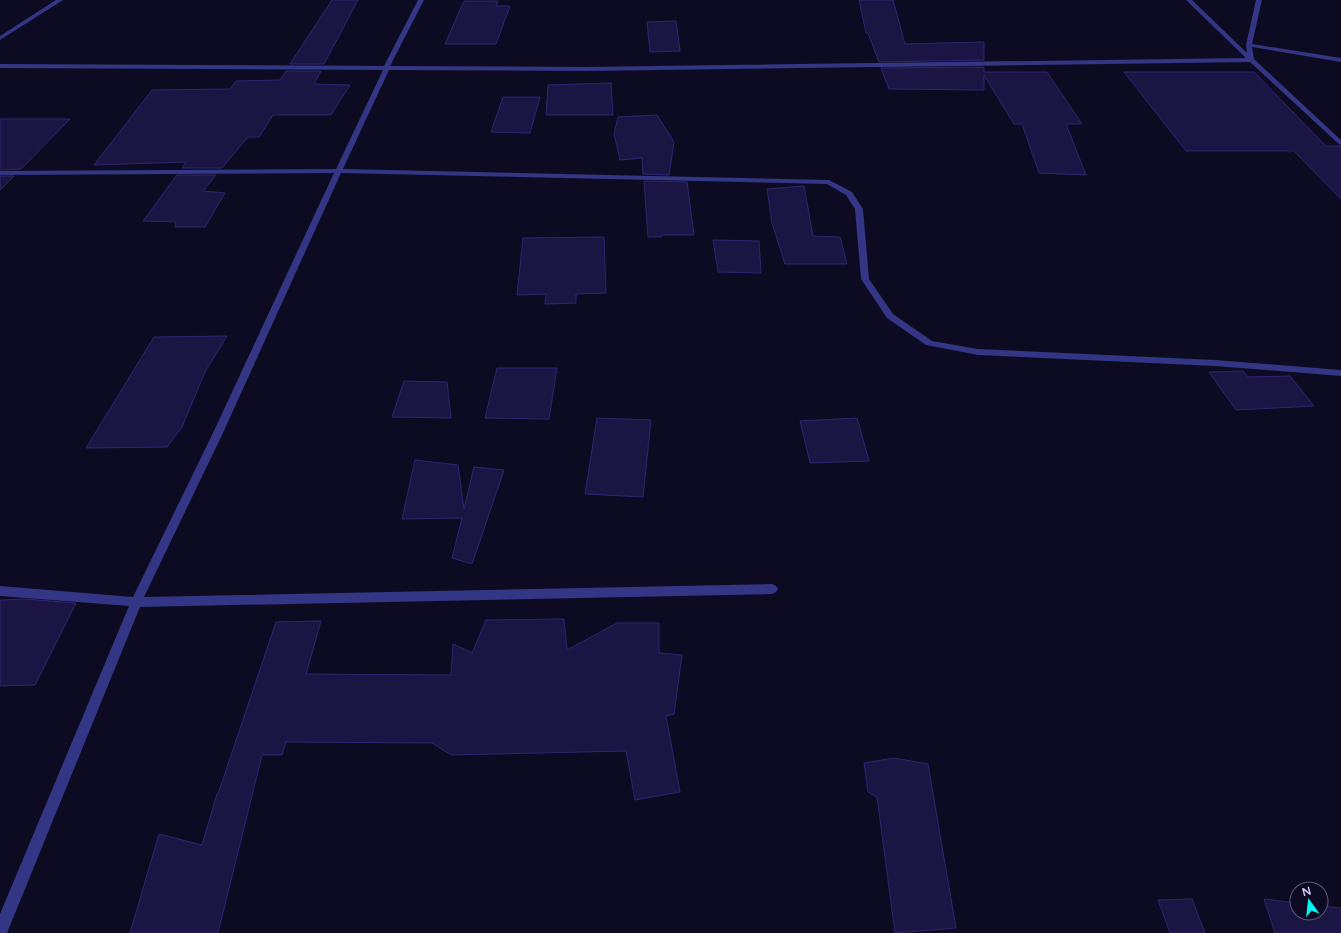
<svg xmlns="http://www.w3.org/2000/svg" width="1341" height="933" font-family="'Varela Round',sans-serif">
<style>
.building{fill:#1b1544;stroke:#2e2572}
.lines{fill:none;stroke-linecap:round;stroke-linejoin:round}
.minor{fill:#323684;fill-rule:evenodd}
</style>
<rect width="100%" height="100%" fill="#0d0b21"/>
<g class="building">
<path d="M332 0H358L324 64H290Z"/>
<path d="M859 0H893L905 44 984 42V60L879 62 868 33H866Z"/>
<path d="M464 1H498L496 6H510L496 44H445Z"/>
<path d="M676 21 680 51 650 52 647 22Z"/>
<path d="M984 67V72H1047L1082 124H1066L1086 175 1039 173 1022 124H1014L984 75V90L889 89 881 68Z"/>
<path d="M286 71H321L314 84 350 85 331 115H273L259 137H248L222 168H182L186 162 94 165 152 90 230 89 236 81 280 80Z"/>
<path d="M1124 72H1254L1326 146H1338L1341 147V199L1294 151H1186Z"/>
<path d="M611 83 613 115H546L548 85Z"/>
<path d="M503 97H540L530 133 491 132Z"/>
<path d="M657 115 674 142 669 175 643 174 642 158 620 160 614 134 618 117Z"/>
<path d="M0 119H70L21 169 0 170Z"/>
<path d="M177 175H216L203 191 225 193 205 227H175L176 222 143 221Z"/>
<path d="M0 176H14L0 190Z"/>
<path d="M644 181 687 182 694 235H661V237H648Z"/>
<path d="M804 186 813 236 840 237 847 264H785L772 223 767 189Z"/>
<path d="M604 237 606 293 576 294V303L545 304 546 294 517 295 523 238Z"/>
<path d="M713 240 759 241 761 273 718 272Z"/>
<path d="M227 336 205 372 182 427 167 447 86 448 154 337Z"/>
<path d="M497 368H557L549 419 485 418Z"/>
<path d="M1243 371 1248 377 1290 376 1314 406 1236 410 1209 372Z"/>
<path d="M404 381 447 382 451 418 392 417Z"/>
<path d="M597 418 651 420 643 497 585 494Z"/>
<path d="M857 418 869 461 810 463 800 421Z"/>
<path d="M415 460 458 465 464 509 474 467 504 470 472 564 452 558 462 518 402 519Z"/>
<path d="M25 599 76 603 35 685 0 686V600Z"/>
<path d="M564 619 567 650 617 623H659V653L682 655 674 714 666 716 680 792 635 800 626 751 451 755 432 743 286 742 282 755H262L218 933H130L159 834 202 845 217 794H218L276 622 321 621 306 674 451 675 453 644 472 653 486 620Z"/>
<path d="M894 758 928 764 956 928 895 933 877 797 868 792 864 763Z"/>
<path d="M1192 899 1205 933H1170L1158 900Z"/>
<path d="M1264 899 1297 903V913H1321V906L1341 908V933H1275Z"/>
</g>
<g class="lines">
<g class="minor">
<path d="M56 0H63L0 40V36Z"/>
<path d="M418 0H424L390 66 586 67 1246 58 1186 0H1192L1247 53 1246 45 1256 0H1262L1252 44 1341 58V62L1252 47 1254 59 1341 140V146L1250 62 586 71 389 70 343 169 829 180 852 192 863 209 869 279 893 314 932 341 978 349 1215 360 1341 370V376L1215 366 978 355 926 345 887 318 861 279 855 209 846 195 827 184 341 173 222 435 144 597 772 584 776 586 778 589 776 592 772 594 140 607 7 933H0V914L129 606 0 596V586L133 597 212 435 334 173 0 175V171L336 169 383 70 0 68V64L384 66Z"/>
</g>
</g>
<g transform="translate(1309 901) rotate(345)"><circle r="19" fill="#0d0b21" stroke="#5a587a"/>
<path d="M0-3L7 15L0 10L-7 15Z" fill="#00f4f6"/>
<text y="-6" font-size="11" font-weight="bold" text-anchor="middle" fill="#cdcbff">N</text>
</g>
</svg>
